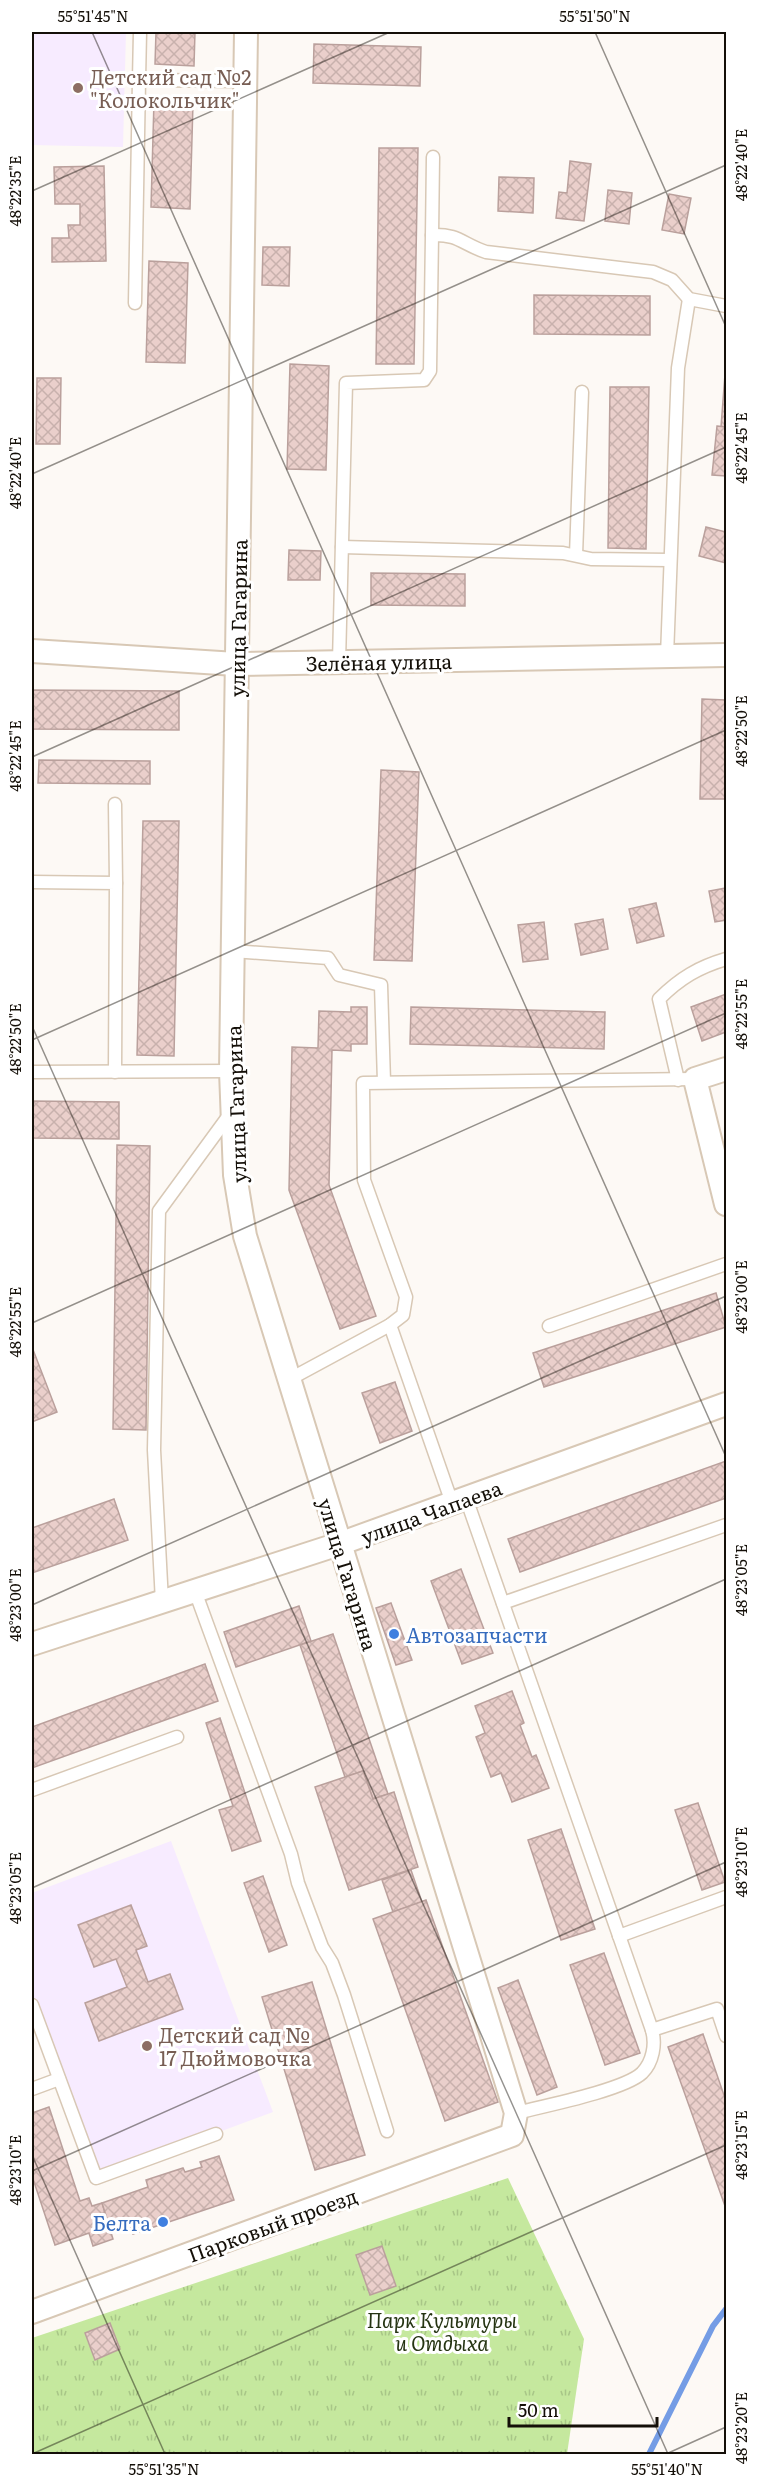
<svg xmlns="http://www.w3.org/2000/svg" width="758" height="2486" font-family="Literata,serif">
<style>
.education{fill:#f7ebff}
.park{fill:url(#park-tufts)}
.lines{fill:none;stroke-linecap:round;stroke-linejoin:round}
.stream{stroke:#749ce5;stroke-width:6}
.building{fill:url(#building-cross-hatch);stroke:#baa09c;stroke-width:1.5}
.lane-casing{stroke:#d8c8b5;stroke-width:15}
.street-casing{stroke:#d8c8b5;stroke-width:26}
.lane{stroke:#fff;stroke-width:12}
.street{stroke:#fff;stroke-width:22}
.ticks{fill:none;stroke:#140f08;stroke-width:1.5;stroke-opacity:0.45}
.education-dot{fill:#8d6e63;stroke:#fff;stroke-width:2}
.shop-dot{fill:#3f7fe0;stroke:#fff;stroke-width:2}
.labels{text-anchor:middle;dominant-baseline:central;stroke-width:6;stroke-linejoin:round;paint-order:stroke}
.education-label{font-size:20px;fill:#785e54;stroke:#fff;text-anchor:start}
.street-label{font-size:20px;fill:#140f08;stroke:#fff}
.shop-label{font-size:20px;fill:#366cbe;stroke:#fff;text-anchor:start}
.park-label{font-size:20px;font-style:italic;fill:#253412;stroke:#fff}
.neatline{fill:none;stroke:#140f08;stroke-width:2}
.ticks-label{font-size:15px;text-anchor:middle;fill:#140f08}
</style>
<defs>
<pattern id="park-tufts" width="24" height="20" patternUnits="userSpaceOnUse" patternTransform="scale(1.5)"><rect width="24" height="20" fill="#c5e89e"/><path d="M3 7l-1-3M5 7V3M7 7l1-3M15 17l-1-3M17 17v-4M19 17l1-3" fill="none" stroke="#a8c687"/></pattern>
<pattern id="building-cross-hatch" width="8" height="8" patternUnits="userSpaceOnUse" patternTransform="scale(1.5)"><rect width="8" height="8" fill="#eacfcb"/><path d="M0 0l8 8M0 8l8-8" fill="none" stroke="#c8b1ad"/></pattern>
</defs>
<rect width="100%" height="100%" fill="#fdf9f5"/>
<g class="education">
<path d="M32 32H126L123 147 32 145Z"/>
<path d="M171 1841 273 2112 96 2178 32 2008V1893Z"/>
</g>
<path class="park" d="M508 2178 584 2339 567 2454H32V2338Z"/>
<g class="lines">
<path class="stream" d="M649 2454 713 2326 726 2309"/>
</g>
<g class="building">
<path d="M156 32H195L194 66 155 64Z"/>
<path d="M314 44 421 47 420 86 313 83Z"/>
<path d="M154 101 193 103 190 209 151 207Z"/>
<path d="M379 148H418L414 364H376Z"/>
<path d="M570 161 591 164 584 221 556 218 559 192 567 193Z"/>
<path d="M104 166 106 261 52 262V238H69L68 225H80V204H55L54 167Z"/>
<path d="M499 177 534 178 533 213 498 211Z"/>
<path d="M608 190 632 193 629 224 605 221Z"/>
<path d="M669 194 691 198 684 234 662 230Z"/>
<path d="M263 247H290L289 286 262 285Z"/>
<path d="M149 261 188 263 185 363 146 362Z"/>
<path d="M534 295 650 296V335L534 334Z"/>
<path d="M726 361V427H721Z"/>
<path d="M290 364 329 366 326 470 287 469Z"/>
<path d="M37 378H61L60 444H36Z"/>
<path d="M610 387H649L646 549 608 548Z"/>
<path d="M717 426 726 427V476L712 475Z"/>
<path d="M706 527 726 532V563L699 556Z"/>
<path d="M289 550 321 551 320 580H288Z"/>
<path d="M371 573 465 574V606L371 605Z"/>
<path d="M32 690 179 691V730L32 729Z"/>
<path d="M702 699 726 700V799H700Z"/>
<path d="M39 760 150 761V784L38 783Z"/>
<path d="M381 770 419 772 412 961 374 960Z"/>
<path d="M143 821H179L174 1056 137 1055Z"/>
<path d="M726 888V920L715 922 709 891Z"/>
<path d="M656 903 664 936 637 943 629 909Z"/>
<path d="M603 919 608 949 581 955 575 924Z"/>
<path d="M544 922 548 959 523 962 518 925Z"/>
<path d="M726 994V1032L702 1041 691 1007Z"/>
<path d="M351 1007H367V1044H351V1051L332 1050 329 1185 376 1316 340 1329 289 1190 292 1047 318 1048 319 1011 351 1012Z"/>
<path d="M411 1007 605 1012 604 1049 410 1044Z"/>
<path d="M32 1101 119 1102V1139L32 1138Z"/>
<path d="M117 1145 150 1146 146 1430 113 1429Z"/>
<path d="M716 1293 726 1327 544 1387 533 1353Z"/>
<path d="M32 1347 57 1412 32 1422Z"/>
<path d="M395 1382 412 1431 380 1443 362 1393Z"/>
<path d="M726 1461V1498L520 1572 508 1539Z"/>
<path d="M114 1499 128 1540 32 1573V1528Z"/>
<path d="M461 1569 493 1653 462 1664 431 1581Z"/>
<path d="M391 1603 412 1660 396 1665 376 1608Z"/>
<path d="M299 1606 311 1641 236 1667 224 1632Z"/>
<path d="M333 1634 388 1794 373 1799 363 1771 345 1777 300 1645Z"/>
<path d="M205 1664 218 1701 32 1768V1727Z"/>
<path d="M512 1691 524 1723 520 1725 532 1757 536 1755 549 1788 512 1802 501 1773 491 1777 476 1737 485 1733 475 1706Z"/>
<path d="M220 1718 261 1841 232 1851 219 1810 233 1806 206 1723Z"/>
<path d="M363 1771 373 1799 394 1792 418 1867 349 1890 315 1787Z"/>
<path d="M698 1803 725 1882 702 1890 675 1810Z"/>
<path d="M561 1829 595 1929 561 1940 528 1840Z"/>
<path d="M411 1870 422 1902 393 1912 382 1880Z"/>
<path d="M263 1876 287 1945 269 1952 244 1883Z"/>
<path d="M426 1900 498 2102 445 2121 373 1919Z"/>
<path d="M131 1905 147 1946 136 1950 148 1982 170 1974 183 2009 99 2041 85 2003 127 1987 116 1959 94 1967 78 1925Z"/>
<path d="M604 1953 640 2053 605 2065 570 1965Z"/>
<path d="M518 1980 557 2087 537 2095 498 1988Z"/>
<path d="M312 1982 365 2155 315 2170 262 1997Z"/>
<path d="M703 2034 726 2101 725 2206 668 2047Z"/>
<path d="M49 2107 80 2201 89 2198 92 2206 102 2203 113 2239 93 2246 89 2233 55 2245 32 2176V2113Z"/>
<path d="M219 2156 234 2200 133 2234 129 2222 110 2228 102 2203 148 2187 146 2180 183 2168 185 2172 202 2167 200 2162Z"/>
<path d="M382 2246 396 2286 370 2295 356 2255Z"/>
<path d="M110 2323 120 2349 95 2360 85 2333Z"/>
</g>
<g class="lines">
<g class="lane-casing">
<g id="lane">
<path d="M140 32 139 80 245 81"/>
<path d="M432 235 433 157"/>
<path d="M135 303 139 80"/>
<path d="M342 547 563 553 591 559 669 560"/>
<path d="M576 555 582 392"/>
<path d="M667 656 678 368 689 299"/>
<path d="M339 662 346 383 424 380 430 371 432 235C459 234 462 244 486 252L653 272 672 280 689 299 726 306"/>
<path d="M115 804 116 883"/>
<path d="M32 882 116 883 115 1072"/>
<path d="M233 951 328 958 339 975 381 985 384 1082"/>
<path d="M32 1072 231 1071"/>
<path d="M678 1080 659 999C680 978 699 967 726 959"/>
<path d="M390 1325 452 1503"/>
<path d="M549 1326 726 1264"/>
<path d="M290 1379 390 1325 403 1315 406 1297 364 1180 363 1083 695 1079"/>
<path d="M466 1498 652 2030"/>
<path d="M195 1591 291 1854 298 1883 322 1947 332 1963 344 1995 387 2131"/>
<path d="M162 1602 154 1450 159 1211 230 1114"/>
<path d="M503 1603 726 1525"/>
<path d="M32 1790 177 1737"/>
<path d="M619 1936 726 1897"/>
<path d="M32 2005 96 2178 216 2134"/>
<path d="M32 2089 59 2079"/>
<path d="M516 2113C544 2106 624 2090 642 2073 653 2062 656 2044 652 2030L717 2009 726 2036"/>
</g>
</g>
<g class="street-casing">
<g id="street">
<path d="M32 651 236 664 726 655"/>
<path d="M726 1069 695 1079 726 1204"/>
<path d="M32 1644 339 1544 726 1404"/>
<path d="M32 2312 512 2135 516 2113 245 1236 235 1175 231 1071 246 32"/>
</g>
</g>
<use href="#lane" class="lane"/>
<use href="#street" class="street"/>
</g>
<path class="ticks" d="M92 32 726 1457M595 32 726 327M32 191 390 32M32 474 726 165M32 757 726 447M32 1026 668 2454M32 1040 726 730M32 1323 726 1013M32 1605 726 1296M32 1888 726 1579M32 2155 165 2454M32 2171 726 1862M32 2454 726 2145M666 2454 726 2427"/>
<g class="education-dot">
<circle cx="78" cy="88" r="6"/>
<circle cx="147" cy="2046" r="6"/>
</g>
<g class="shop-dot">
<circle cx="394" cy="1634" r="6"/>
<circle cx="163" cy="2222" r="6"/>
</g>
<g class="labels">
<g class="education-label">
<text x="90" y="76">Детский сад №2<tspan x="90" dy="23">"Колокольчик"</tspan></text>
<text x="159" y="2034">Детский сад №<tspan x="159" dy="23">17 Дюймовочка</tspan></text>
</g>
<g class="street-label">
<text transform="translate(237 618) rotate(-89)">улица Гагарина</text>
<text transform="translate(379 661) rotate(-1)">Зелёная улица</text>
<text transform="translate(235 1104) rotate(-92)">улица Гагарина</text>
<text transform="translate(431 1511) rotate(-20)">улица Чапаева</text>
<text transform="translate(349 1574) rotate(73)">улица Гагарина</text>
<text transform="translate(272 2224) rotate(-20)">Парковый проезд</text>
</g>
<g class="shop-label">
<text x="406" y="1634">Автозапчасти</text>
<text x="151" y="2222" text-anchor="end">Белта</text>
</g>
<g class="park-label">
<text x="442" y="2319">Парк Культуры<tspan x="442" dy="23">и Отдыха</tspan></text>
</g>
</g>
<rect width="758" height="2486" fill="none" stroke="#ffffff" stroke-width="66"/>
<path d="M509 2417v9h148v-9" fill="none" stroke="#140f08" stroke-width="3"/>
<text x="518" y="2417" font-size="18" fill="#140f08" stroke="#ffffff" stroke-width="4.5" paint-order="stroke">50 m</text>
<rect x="33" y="33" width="692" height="2420" class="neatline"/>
<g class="ticks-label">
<text x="93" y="22">55°51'45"N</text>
<text x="595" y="22">55°51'50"N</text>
<text transform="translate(742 165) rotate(-90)" y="5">48°22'40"E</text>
<text transform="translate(16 191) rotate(-90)" y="5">48°22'35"E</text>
<text transform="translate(742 448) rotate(-90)" y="5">48°22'45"E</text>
<text transform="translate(16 473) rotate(-90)" y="5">48°22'40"E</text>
<text transform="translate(742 731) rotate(-90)" y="5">48°22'50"E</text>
<text transform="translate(16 756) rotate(-90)" y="5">48°22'45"E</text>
<text transform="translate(742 1014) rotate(-90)" y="5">48°22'55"E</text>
<text transform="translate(16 1039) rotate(-90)" y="5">48°22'50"E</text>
<text transform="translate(742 1297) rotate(-90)" y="5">48°23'00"E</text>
<text transform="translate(16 1322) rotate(-90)" y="5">48°22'55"E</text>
<text transform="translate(742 1580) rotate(-90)" y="5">48°23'05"E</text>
<text transform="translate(16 1605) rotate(-90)" y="5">48°23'00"E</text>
<text transform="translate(742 1862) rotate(-90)" y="5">48°23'10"E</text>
<text transform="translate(16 1888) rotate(-90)" y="5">48°23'05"E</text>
<text transform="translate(742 2145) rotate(-90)" y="5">48°23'15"E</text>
<text transform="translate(16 2170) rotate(-90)" y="5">48°23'10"E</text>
<text transform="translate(742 2428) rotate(-90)" y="5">48°23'20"E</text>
<text x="164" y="2475">55°51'35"N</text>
<text x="667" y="2475">55°51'40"N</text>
</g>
</svg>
